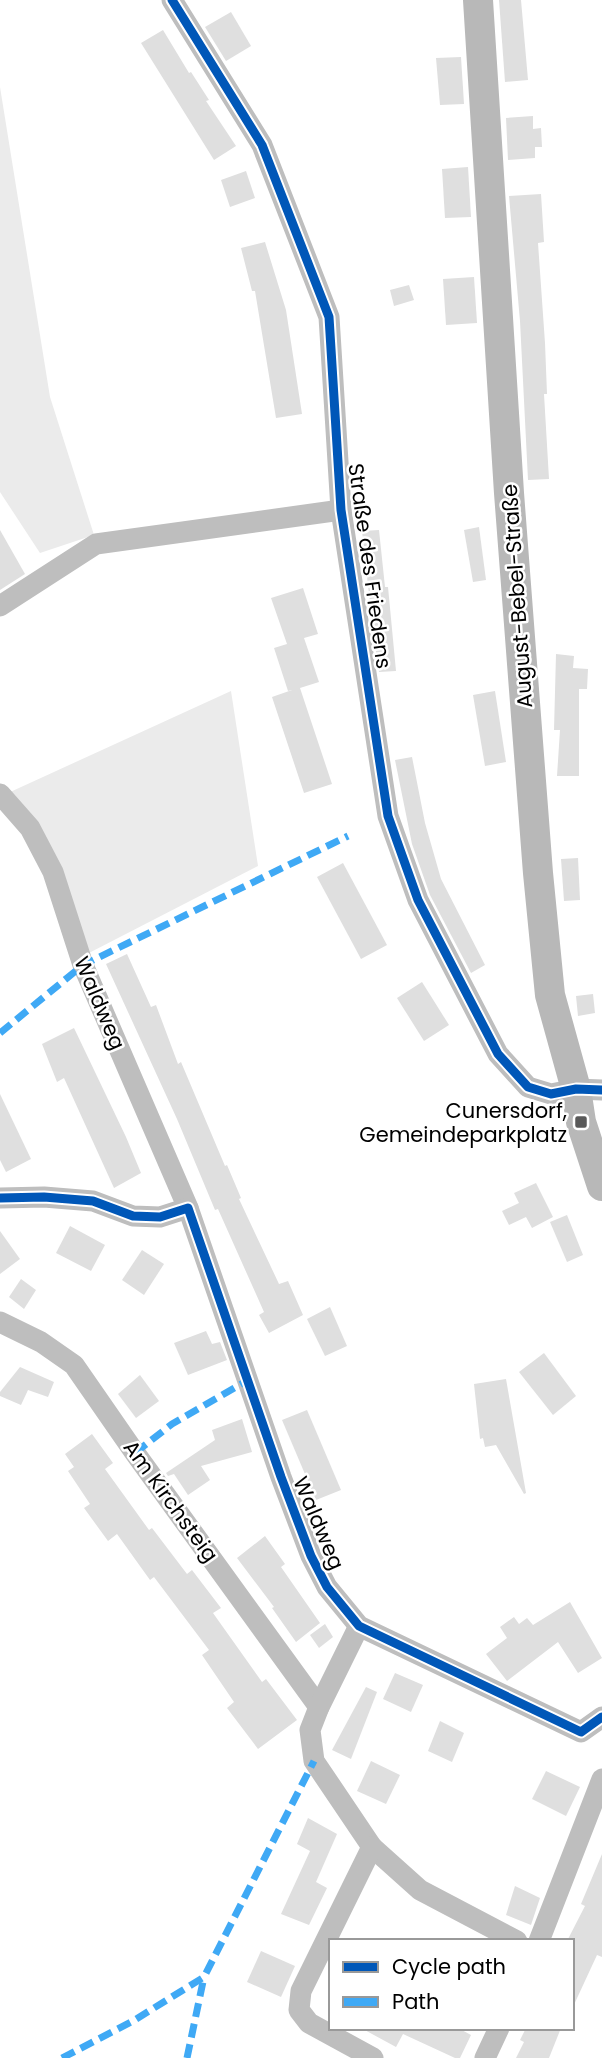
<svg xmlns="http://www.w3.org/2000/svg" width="602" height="2058" font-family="Poppins,sans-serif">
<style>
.green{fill:#ebebeb}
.building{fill:#dfdfdf}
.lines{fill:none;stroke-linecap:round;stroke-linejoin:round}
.minor{stroke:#bebebe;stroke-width:21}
.secondary{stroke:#b8b8b8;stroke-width:30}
.quiet{stroke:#3fa9f5;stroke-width:7;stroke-dasharray:14 7;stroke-linecap:butt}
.cycleway-casing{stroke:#fff;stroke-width:13}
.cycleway{stroke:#0057b8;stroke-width:9}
.poi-dot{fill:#595959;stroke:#fff;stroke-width:2.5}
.labels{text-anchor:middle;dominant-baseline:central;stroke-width:5;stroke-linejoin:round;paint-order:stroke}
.street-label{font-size:21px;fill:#000;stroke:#fff}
.poi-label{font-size:21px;fill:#000;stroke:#fff;text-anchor:end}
</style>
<rect width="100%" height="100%" fill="#fff"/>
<g class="green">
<path d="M0 87 50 397 94 535 40 553 0 492Z"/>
<path d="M231 691 258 866 87 954 8 793Z"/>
</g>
<g class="building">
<path d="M499 0H521L528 80 505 82Z"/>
<path d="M231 12 251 46 226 61 205 27Z"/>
<path d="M163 30 189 73 191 72 209 100 206 101 236 146 214 160 141 43Z"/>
<path d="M461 57 464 104 440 105 436 58Z"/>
<path d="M533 116V129L541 128 542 147H535V158L508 160 506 118Z"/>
<path d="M468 167 471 217 445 218 442 169Z"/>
<path d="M246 171 255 198 230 207 221 180Z"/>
<path d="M541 194 544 242 538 243 545 343 547 394H544L549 479 528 480 520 321 509 196Z"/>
<path d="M265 242 286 310 302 414 276 418 255 291H252L241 248Z"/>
<path d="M474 277 477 323 446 325 443 279Z"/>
<path d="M409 285 414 300 394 306 390 290Z"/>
<path d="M479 527 486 580 473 582 464 530Z"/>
<path d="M0 530 25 574 0 590Z"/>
<path d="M379 530 385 587H388L396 671 379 672 373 631 362 531Z"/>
<path d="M303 588 318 634 304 638 319 682 300 688 332 784 304 793 272 697 292 690 288 691 274 648 287 644 271 598Z"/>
<path d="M556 654 574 656 573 668 588 669 587 689H579V776H557L560 730H554Z"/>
<path d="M495 691 506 762 485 766 473 695Z"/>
<path d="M412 757 425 823 441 879 485 965 471 973 430 895 412 844 395 760Z"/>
<path d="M578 858 580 900 564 901 561 859Z"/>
<path d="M343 863 387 945 361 959 317 877Z"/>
<path d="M127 954 151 1007 156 1005 178 1064 181 1062 225 1166 227 1165 241 1198 239 1199 279 1284 288 1281 303 1315 269 1333 259 1315 264 1312 218 1209 215 1210 177 1119 106 964Z"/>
<path d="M422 982 449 1025 424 1041 397 998Z"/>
<path d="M593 994 595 1013 578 1016 576 996Z"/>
<path d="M74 1028 126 1137 141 1173 114 1188 64 1078 57 1082 42 1044Z"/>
<path d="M0 1094 31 1159 6 1172 0 1160Z"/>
<path d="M536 1183 553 1217 532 1228 526 1217 509 1225 502 1211 519 1203 514 1193Z"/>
<path d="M567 1215 583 1255 567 1262 550 1222Z"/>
<path d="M70 1226 105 1245 91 1271 56 1253Z"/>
<path d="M0 1231 20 1259 0 1274Z"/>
<path d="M142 1250 164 1264 144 1295 122 1280Z"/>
<path d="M21 1279 36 1290 24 1309 9 1297Z"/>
<path d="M330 1307 347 1346 325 1356 307 1319Z"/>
<path d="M206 1331 212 1344 220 1342 227 1360 188 1375 174 1343Z"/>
<path d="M544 1353 576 1396 553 1415 519 1372Z"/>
<path d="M20 1367 54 1382 48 1397 28 1390 21 1405 0 1396V1392Z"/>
<path d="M140 1375 159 1401 136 1418 118 1394Z"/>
<path d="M506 1379 526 1493 524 1494 496 1445 485 1447 483 1438 480 1439 474 1384Z"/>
<path d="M307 1410 341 1490 316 1500 282 1420Z"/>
<path d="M242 1419 252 1452 201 1466 210 1480 188 1495 174 1474 168 1476 166 1473 215 1440 212 1430Z"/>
<path d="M92 1434 113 1463 105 1469 149 1530 152 1528 187 1574 192 1570 221 1608 213 1613 262 1682 266 1679 297 1720 258 1749 227 1708 234 1702 202 1655 209 1650 154 1577 150 1580 117 1534 108 1541 84 1508 90 1504 68 1471 74 1467 65 1454Z"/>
<path d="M265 1536 285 1564 281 1567 320 1623 296 1642 272 1608 274 1607 237 1558Z"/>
<path d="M570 1602 602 1658 578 1673 558 1642 507 1681 486 1654 507 1638 500 1627 514 1617 519 1624 527 1618 533 1625Z"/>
<path d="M325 1624 333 1637 319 1648 310 1635Z"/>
<path d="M395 1673 423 1685 411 1712 383 1699Z"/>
<path d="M366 1687 377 1692 351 1759 332 1750Z"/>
<path d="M440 1721 464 1733 452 1762 428 1751Z"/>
<path d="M371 1761 400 1775 386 1804 357 1791Z"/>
<path d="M546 1771 580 1787 566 1816 532 1799Z"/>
<path d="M308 1818 337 1834 316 1882 327 1888 309 1925 281 1914 310 1851 297 1844Z"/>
<path d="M602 1854V1957L597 1955 572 2009V1941H567L585 1906 581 1904Z"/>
<path d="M515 1886 540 1898 531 1925 506 1915Z"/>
<path d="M261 1951 295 1966 281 1997 247 1982Z"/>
<path d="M361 2028H458L471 2035 460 2058H455L403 2034 396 2047Z"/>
<path d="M526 2028H561L549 2058H516L524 2042 520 2040Z"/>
</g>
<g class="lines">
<g class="minor">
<path d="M172 0 262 145 329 317 341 510 388 816 418 900 498 1054 528 1087 551 1094 576 1089 602 1090"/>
<path d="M0 606 96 544 341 510"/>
<path d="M0 794 30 828 53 872 83 965 188 1208 281 1477 311 1556 327 1587 359 1626 581 1732 602 1717"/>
<path d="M0 1198 44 1197 93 1201 133 1216 160 1217 188 1208"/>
<path d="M0 1322 41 1342 74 1365 135 1453 319 1707"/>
<path d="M359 1626 319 1707 310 1730 314 1761 372 1847 420 1890 517 1941"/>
<path d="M372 1847 301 1991 299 2010 309 2023 373 2058"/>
<path d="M539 1941 602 1779"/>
<path d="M485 2058 499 2028"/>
</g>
<path class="secondary" d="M478 0 509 493 538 873 550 995 576 1089 581 1122 602 1186"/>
<g class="quiet">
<path d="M0 1033 83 965 348 836"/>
<path d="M135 1453 172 1424 248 1380"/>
<path d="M62 2058 133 2021 204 1977 314 1761"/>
<path d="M187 2058 204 1977"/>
</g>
<g class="cycleway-casing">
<g id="cycleway">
<path d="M172 0 262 145 329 317 341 510 388 816 418 900 498 1054 528 1087 551 1094 576 1089 602 1090"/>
<path d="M0 1198 44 1197 93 1201 133 1216 160 1217 188 1208 281 1477 311 1556 327 1587 359 1626 581 1732 602 1717"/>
</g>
</g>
<use href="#cycleway" class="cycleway"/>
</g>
<rect class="poi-dot" x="574" y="1115" width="14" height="14" rx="3.5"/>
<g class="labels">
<g class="street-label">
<text transform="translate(370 566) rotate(82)">Straße des Friedens</text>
<text transform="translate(517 596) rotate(-94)">August-Bebel-Straße</text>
<text transform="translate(100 1003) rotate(67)">Waldweg</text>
<text transform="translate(171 1501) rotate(54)">Am Kirchsteig</text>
<text transform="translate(319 1523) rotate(67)">Waldweg</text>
</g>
<g class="poi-label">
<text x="567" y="1110">Cunersdorf,<tspan x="567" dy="24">Gemeindeparkplatz</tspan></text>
</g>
</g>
<rect x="329" y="1939" width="245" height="91" fill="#ffffff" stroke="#999999" stroke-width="2"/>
<rect x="343" y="1962" width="35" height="10" fill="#0057b8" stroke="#999999" stroke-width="2"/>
<text x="392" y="1974" font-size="21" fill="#000000">Cycle path</text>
<rect x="343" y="1997" width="35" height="10" fill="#3fa9f5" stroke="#999999" stroke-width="2"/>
<text x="392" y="2009" font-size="21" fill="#000000">Path</text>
</svg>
